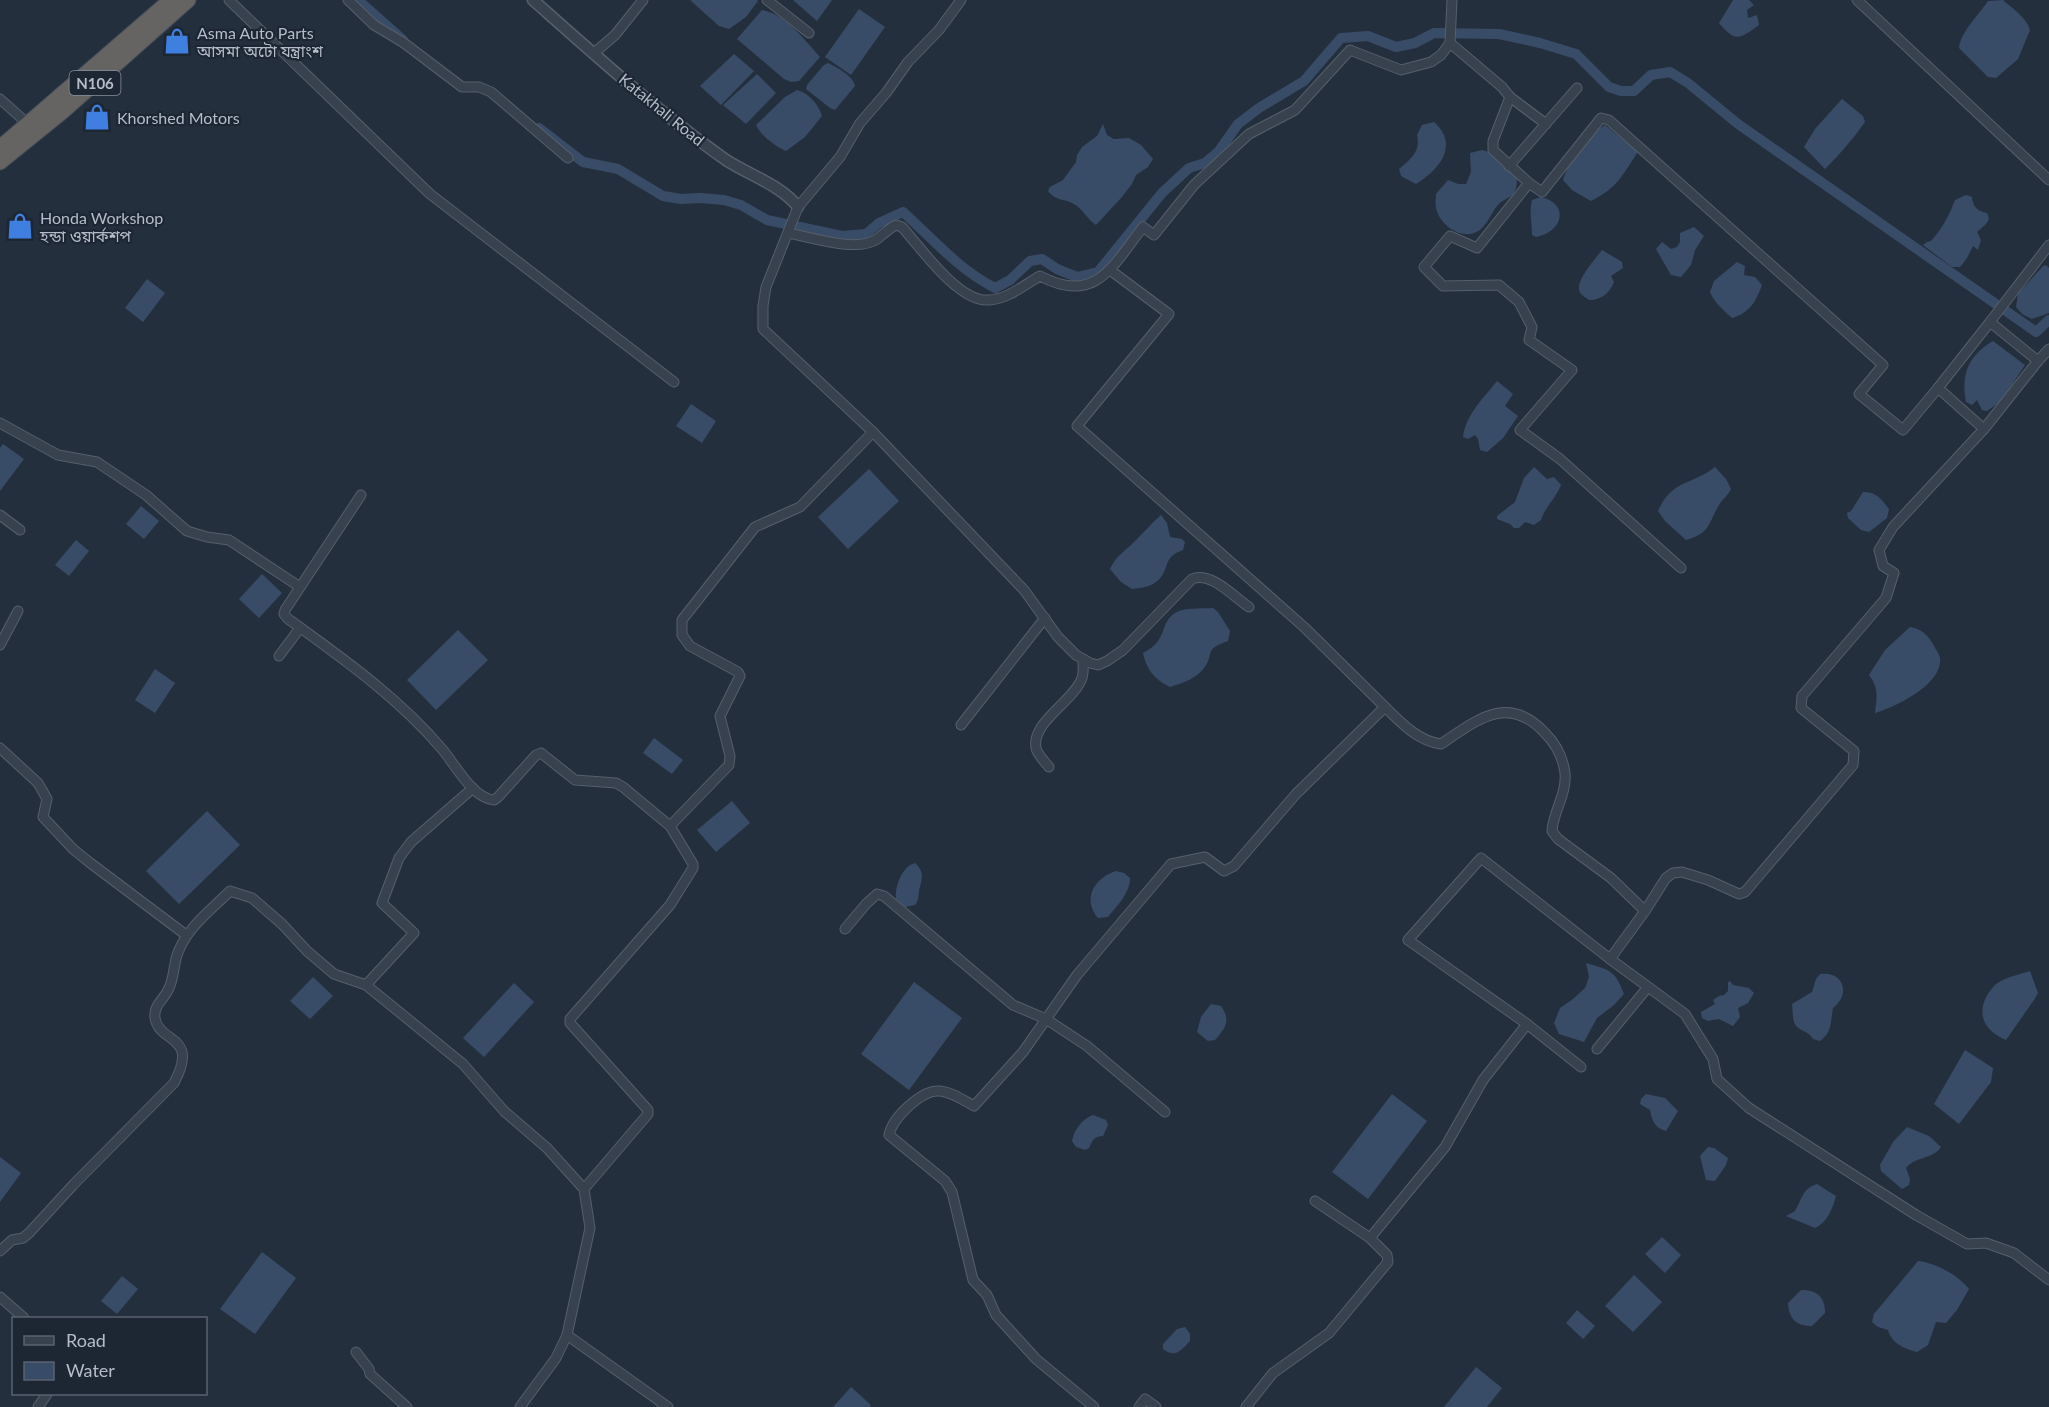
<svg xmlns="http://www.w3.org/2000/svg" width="2049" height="1407" font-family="Lato,'Noto Sans Bengali',sans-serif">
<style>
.water{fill:#394c67}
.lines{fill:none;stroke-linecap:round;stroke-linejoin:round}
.canal{stroke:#394c67;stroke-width:10}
.minor-casing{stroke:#565f6c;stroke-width:11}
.tertiary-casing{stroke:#565f6c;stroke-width:13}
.trunk-casing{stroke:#434c59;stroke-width:17}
.minor{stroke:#38414e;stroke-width:9}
.tertiary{stroke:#38414e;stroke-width:10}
.trunk{stroke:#656462;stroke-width:15}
.labels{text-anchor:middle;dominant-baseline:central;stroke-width:4.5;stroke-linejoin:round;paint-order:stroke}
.shield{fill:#1d2633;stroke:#878f9c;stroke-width:1.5}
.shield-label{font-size:15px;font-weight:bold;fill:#b4bcc9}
.poi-label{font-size:16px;fill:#b4bcc9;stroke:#1d2633;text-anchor:start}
.street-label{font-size:16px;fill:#b4bcc9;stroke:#1d2633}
</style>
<rect width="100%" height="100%" fill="#242f3e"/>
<g class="water">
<path d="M690 0H757L758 1 746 17 729 29 719 26Z"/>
<path d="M793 0H832L817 21Z"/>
<path d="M1733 0H1749L1754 5 1747 10 1748 18 1757 15 1759 25C1739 39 1736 43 1719 23Z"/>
<path d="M2003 0C2013 9 2027 18 2030 30L2018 59 1996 78 1988 77 1959 48C1961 31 1979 15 1988 1Z"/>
<path d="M859 9 885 27 851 75 825 57Z"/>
<path d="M762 10C785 14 804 39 820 57L799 81 791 82 784 79 737 39Z"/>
<path d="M734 54 754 71 721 105 700 86Z"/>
<path d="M828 63C838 68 853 76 855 86L835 110 830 108 806 89 807 85 824 65Z"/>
<path d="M757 74 776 93 746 124 723 105Z"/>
<path d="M797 90C809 93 818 104 822 116L805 137 786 151C775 146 762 137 756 125L785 97Z"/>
<path d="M1842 99 1863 116 1865 122C1853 139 1840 154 1825 169L1804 147 1815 129Z"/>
<path d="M1434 122C1460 145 1439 170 1416 184L1401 176 1399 169C1411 159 1421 151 1417 135L1422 125Z"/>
<path d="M1103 124 1107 135 1114 139 1129 138 1141 145 1153 159 1148 167 1136 175 1132 184 1121 198 1096 225C1087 219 1083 209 1074 204 1064 198 1057 202 1048 191L1050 187 1063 180 1076 162 1077 155 1082 147 1097 136Z"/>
<path d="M1605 125 1638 152C1621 176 1620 186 1591 201L1572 190 1563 180C1569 161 1587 136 1605 125Z"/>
<path d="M1482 150 1489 152 1517 178C1517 201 1506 195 1497 206 1491 214 1487 224 1480 230 1463 242 1440 226 1436 208 1435 204 1436 198 1436 194L1448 180 1458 184H1466L1471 172 1470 153Z"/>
<path d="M1966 195 1972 197C1973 207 1977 211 1987 213L1989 219 1986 224 1977 232 1981 240 1978 250 1973 246 1967 258 1960 267H1952L1923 245 1927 242 1931 241C1942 229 1949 216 1955 200Z"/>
<path d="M1541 197C1570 204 1563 232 1536 237L1532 235C1532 222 1529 212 1532 200Z"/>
<path d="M1694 227 1704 236 1695 250 1691 265 1681 277 1671 275 1656 249 1662 242 1671 249 1677 247 1680 242V233Z"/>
<path d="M1602 250 1622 262 1623 268 1611 276 1614 282C1610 293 1601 300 1589 300 1585 297 1579 294 1579 289 1578 278 1596 258 1602 250Z"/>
<path d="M1737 262 1745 266 1744 275 1755 277 1762 285C1756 301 1750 313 1732 318 1724 311 1714 302 1710 292L1714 281Z"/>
<path d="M2046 265 2049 268V313L2032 319 2022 314 2016 307 2018 294 2043 266Z"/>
<path d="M147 279 165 293 143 322 125 308Z"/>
<path d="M1993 341 2025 365 2001 401 1987 411 1982 410 1977 400 1972 405 1966 402C1961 374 1968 356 1993 341Z"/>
<path d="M1497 381 1513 394 1505 406 1518 416 1503 438 1487 452 1480 450 1478 439 1475 435 1468 439 1463 437C1466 414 1483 399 1497 381Z"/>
<path d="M691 404 716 421 702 443 676 426Z"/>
<path d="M3 444 24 459 0 491V448Z"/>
<path d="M1534 467 1547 479 1554 477 1561 485C1556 498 1545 507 1541 520L1534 525 1525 522 1519 528H1514L1510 524 1497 519V516L1515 502 1524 478Z"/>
<path d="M1715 467 1726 479 1731 489C1728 496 1722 499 1719 505 1708 523 1711 533 1686 540L1665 521 1658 511C1672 479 1691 486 1715 467Z"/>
<path d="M869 469 899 501 848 549 818 517Z"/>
<path d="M1863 492C1876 491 1882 500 1889 509L1887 518 1869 532 1861 530 1848 518 1847 513 1851 511Z"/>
<path d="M141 506 159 521 144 539 126 524Z"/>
<path d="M1161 515 1167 523 1170 537 1182 539 1185 542 1183 550C1161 557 1171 571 1156 582 1150 587 1140 588 1132 589L1121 582 1110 569C1116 555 1126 551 1136 540 1145 531 1152 523 1161 515Z"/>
<path d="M76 540 89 551 69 576 55 565Z"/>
<path d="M262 574 282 593 259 618 239 599Z"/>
<path d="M1213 608 1218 612 1230 631 1228 641C1203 649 1215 654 1204 668 1196 679 1182 683 1170 687 1155 680 1146 669 1143 653 1169 640 1159 623 1175 613 1185 607 1201 609 1213 608Z"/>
<path d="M1910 627C1922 629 1928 635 1934 646 1936 650 1940 655 1940 659 1942 685 1895 707 1875 713 1877 698 1879 688 1869 675L1885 650Z"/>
<path d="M458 630 488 660 436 710 407 680Z"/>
<path d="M155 669 175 683 155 713 135 700Z"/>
<path d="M654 738 683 760 672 774 643 753Z"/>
<path d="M732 801 750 823 716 852 697 830Z"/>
<path d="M207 811 240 845 179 904 146 871Z"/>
<path d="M915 863C925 872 922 879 919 891 918 897 919 900 915 905L905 907 896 899C895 885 902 867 915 863Z"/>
<path d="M1116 871 1124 873 1130 878C1130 893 1117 906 1108 917L1098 918C1082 899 1094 878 1116 871Z"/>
<path d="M1586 963C1610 970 1615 970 1624 994L1614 1005 1597 1018 1584 1042 1559 1034 1554 1023 1560 1008 1573 999 1585 988 1589 977Z"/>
<path d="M2030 971 2038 993 2034 1000 2006 1040C1979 1029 1975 1006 1995 985 2003 978 2020 974 2030 971Z"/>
<path d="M1820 974C1844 971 1851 994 1833 1008 1830 1023 1833 1031 1820 1041L1813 1039C1808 1030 1798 1031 1795 1024 1792 1019 1793 1010 1792 1004L1812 992 1816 979Z"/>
<path d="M313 977 333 996 310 1019 290 1001Z"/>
<path d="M1730 981 1733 985 1749 988 1754 993 1748 1003 1738 1008 1740 1017 1733 1026 1719 1019 1708 1021 1702 1018 1701 1012 1715 1004 1713 1000 1719 996 1724 995 1728 991V982Z"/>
<path d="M914 982 962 1018 909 1090 861 1054Z"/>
<path d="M514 983 534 1002 484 1057 463 1038Z"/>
<path d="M1211 1004 1221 1006C1231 1021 1226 1027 1215 1040L1208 1041 1197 1032 1201 1017Z"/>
<path d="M1965 1050 1993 1068 1991 1082 1959 1124 1934 1104Z"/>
<path d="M1392 1094 1427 1121 1368 1199 1332 1172Z"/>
<path d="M1646 1094 1665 1098 1678 1111 1666 1131C1655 1128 1652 1121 1650 1110L1640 1104 1641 1099Z"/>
<path d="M1093 1115 1106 1120 1108 1125 1103 1136C1094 1136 1092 1141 1089 1148L1085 1150 1076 1147 1072 1141C1074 1130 1082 1119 1093 1115Z"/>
<path d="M1907 1127 1929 1136 1941 1147C1932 1160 1915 1156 1906 1168L1910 1179 1909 1185 1902 1189 1881 1171 1880 1165 1893 1142Z"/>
<path d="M1708 1147 1714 1148 1728 1158 1726 1165 1715 1181 1706 1180 1700 1156Z"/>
<path d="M0 1157 21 1173 0 1202Z"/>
<path d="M1817 1184 1836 1196C1833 1208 1827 1223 1815 1228L1786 1216 1795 1211C1802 1199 1802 1189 1817 1184Z"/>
<path d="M1662 1237 1681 1255 1665 1273 1645 1254Z"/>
<path d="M262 1252 296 1278 255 1334 220 1309Z"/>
<path d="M1918 1261C1936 1263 1958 1275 1969 1289L1957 1310 1946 1323 1936 1322 1928 1345 1917 1352C1905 1349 1891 1343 1888 1330L1878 1327 1872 1322 1874 1314Z"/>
<path d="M1634 1275 1662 1302 1633 1332 1605 1306Z"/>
<path d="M122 1276 138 1289 117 1314 101 1301Z"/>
<path d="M1801 1290C1817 1290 1825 1297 1825 1313L1812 1326C1796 1326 1789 1319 1788 1303Z"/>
<path d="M1577 1310 1595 1326 1583 1339 1566 1323Z"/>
<path d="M1185 1327 1190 1334V1341C1181 1351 1175 1358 1163 1349V1344L1177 1329Z"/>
<path d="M1476 1367 1502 1388 1487 1407H1444Z"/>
<path d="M851 1387 871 1405 869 1407H833Z"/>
</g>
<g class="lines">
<g class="canal">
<path d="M358 0 403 40"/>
<path d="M539 128 583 162 618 169 663 196 681 199 700 198 724 200 741 205 767 220 842 236 866 234 879 223 903 212C933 239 958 269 995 288L1010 280 1030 261 1042 259 1057 269 1077 277 1098 272 1162 193 1189 168 1205 163 1219 151 1238 124 1259 108 1304 81 1341 38 1368 36 1396 47 1415 43 1434 33 1499 34 1540 43 1576 54 1609 87 1621 91H1634L1651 75 1670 72 1688 83 1738 124 2036 332 2049 320"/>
</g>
<g class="minor-casing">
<g id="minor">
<path d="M229 0 430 194 674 382"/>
<path d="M348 0 374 25 404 43 462 87H479L491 92 568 158"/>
<path d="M767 0 809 33"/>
<path d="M961 0 939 30 908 62 886 93 860 123 840 157 798 207 766 287 763 306V329L873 432 1024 590 1058 637 1076 655 1090 663 1098 665 1107 661 1123 650 1192 579C1211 571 1234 597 1249 607"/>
<path d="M1857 0 2049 180"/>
<path d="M1450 43 1502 87 1510 97 1493 141V150L1529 183 1477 248 1450 236 1424 267 1443 286 1499 285 1519 302 1532 327 1529 340 1572 370 1520 430 1560 459 1681 568"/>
<path d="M594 53 615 35 643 0"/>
<path d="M1510 97 1546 124"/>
<path d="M0 99 28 124"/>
<path d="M1509 166 1577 88"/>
<path d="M1529 183 1542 192 1601 118 1609 120 1883 365 1859 394 1903 430 1938 388"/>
<path d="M788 233C811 237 857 253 877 239 884 234 888 229 896 225L902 227C921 248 959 303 989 300 1008 299 1024 285 1040 276 1095 305 1112 267 1143 227L1154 235 1194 185 1249 134 1295 110 1350 50 1401 70 1431 62 1441 55 1450 43 1452 0"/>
<path d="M1990 322 2049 245"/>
<path d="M0 423 58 455 97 462 146 495 187 531 207 537 229 540 300 587"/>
<path d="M1984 429 1938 388 1990 322 2038 361 2049 349"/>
<path d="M361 495 285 610 284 614 287 618C342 658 398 697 442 749 455 764 472 798 494 800L498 797 536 755 541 753 575 780 616 783 623 787 670 826 693 864V868L670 905 570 1019V1023L648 1110V1114L584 1189"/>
<path d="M0 515 20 530"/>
<path d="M0 645 18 611"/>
<path d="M279 656 300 628"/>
<path d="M1385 707C1401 723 1418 741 1441 744 1477 720 1508 693 1545 733 1556 744 1563 758 1565 773 1567 794 1553 812 1552 831L1558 839 1611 878 1645 911"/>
<path d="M961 725 1045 618"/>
<path d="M0 748 38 783 47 799 43 817 73 849 89 862 186 935"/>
<path d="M1049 767C1045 762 1037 754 1036 748 1031 722 1074 701 1082 678 1084 672 1083 665 1083 659"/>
<path d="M670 826 729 765 730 756 720 716 740 676 738 672 690 646 682 635V620L755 527 800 507 873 432"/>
<path d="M845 929 866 904 877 894 884 896 1013 1005 1046 1019 1087 1046 1165 1112"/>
<path d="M1610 959 1645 911 1666 878 1673 873 1682 872 1708 880 1739 894 1745 892 1853 765 1854 751 1801 708 1802 696 1886 598 1894 573 1883 566 1879 550 1893 527 1984 429 2038 361"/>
<path d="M366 985 414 933 382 903 399 858 411 842 473 788"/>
<path d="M1527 1024 1408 940 1481 858 1610 959 1685 1014 1713 1059 1717 1079 1749 1108 1916 1215 1967 1244 1986 1243 2014 1253 2049 1280"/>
<path d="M1597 1049 1648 987"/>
<path d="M1315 1201 1370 1238"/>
<path d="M0 1251 12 1240 23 1238 29 1233 74 1184 174 1083C200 1034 159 1044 155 1018 153 1006 164 999 168 990 175 978 173 962 179 950 189 926 212 909 230 891L252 898 282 924 307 951 334 974 366 985 463 1064 504 1111 547 1148 584 1189 590 1228 567 1335 556 1358 520 1407"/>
<path d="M0 1297 24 1318"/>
<path d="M567 1335 668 1407"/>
<path d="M356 1352 369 1369 370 1374 407 1407"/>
<path d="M38 1407 47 1394"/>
<path d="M1094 1407 1036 1359 996 1315 987 1295 973 1280 952 1192 945 1181 889 1135C892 1118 922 1089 940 1091 952 1092 963 1100 974 1106L1023 1052 1077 975 1171 864 1205 857 1224 871 1234 866 1296 794 1385 707 1304 627 1077 426 1169 314 1110 270"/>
<path d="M1139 1407 1145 1399 1156 1407"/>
<path d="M1246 1407 1273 1373 1329 1333 1388 1262 1387 1255 1370 1238 1445 1147 1483 1080 1527 1024 1581 1067"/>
</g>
</g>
<g class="tertiary-casing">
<path id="tertiary" d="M533 0C595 55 658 112 726 160 749 175 781 185 798 207"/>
</g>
<g class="trunk-casing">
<g id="trunk">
<path d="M0 148 171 0"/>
<path d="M0 162 63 111 188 0"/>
</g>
</g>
<use href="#minor" class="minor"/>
<use href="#tertiary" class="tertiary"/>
<use href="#trunk" class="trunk"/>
</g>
<defs>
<g id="shop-bare" transform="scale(2.07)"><path d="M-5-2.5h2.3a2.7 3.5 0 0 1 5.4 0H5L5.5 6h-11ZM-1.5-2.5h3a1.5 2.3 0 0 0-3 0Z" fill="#3f7fe0" stroke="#1d2633" stroke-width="2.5" paint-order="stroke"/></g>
</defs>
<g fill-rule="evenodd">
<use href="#shop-bare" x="177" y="41"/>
<use href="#shop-bare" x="97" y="117"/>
<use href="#shop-bare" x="20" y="226"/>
</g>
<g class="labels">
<rect class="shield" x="69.5" y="71" width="51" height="24" rx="4.5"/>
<g class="shield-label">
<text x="95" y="83">N106</text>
</g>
<g class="poi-label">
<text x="197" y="32">Asma Auto Parts<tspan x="197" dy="18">আসমা অটো যন্ত্রাংশ</tspan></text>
<text x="117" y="117">Khorshed Motors</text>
<text x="40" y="217">Honda Workshop<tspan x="40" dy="18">হন্ডা ওয়ার্কশপ</tspan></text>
</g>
<g class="street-label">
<text transform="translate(662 109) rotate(39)">Katakhali Road</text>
</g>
</g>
<rect x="12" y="1317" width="195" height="78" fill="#1d2633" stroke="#59626f" stroke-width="1.5"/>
<rect x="24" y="1336" width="30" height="9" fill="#38414e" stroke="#59626f" stroke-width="1.5"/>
<text x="66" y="1347" font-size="18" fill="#b4bcc9">Road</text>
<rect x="24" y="1362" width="30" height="18" fill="#394c67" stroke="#59626f" stroke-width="1.5"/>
<text x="66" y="1377" font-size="18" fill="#b4bcc9">Water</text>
</svg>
